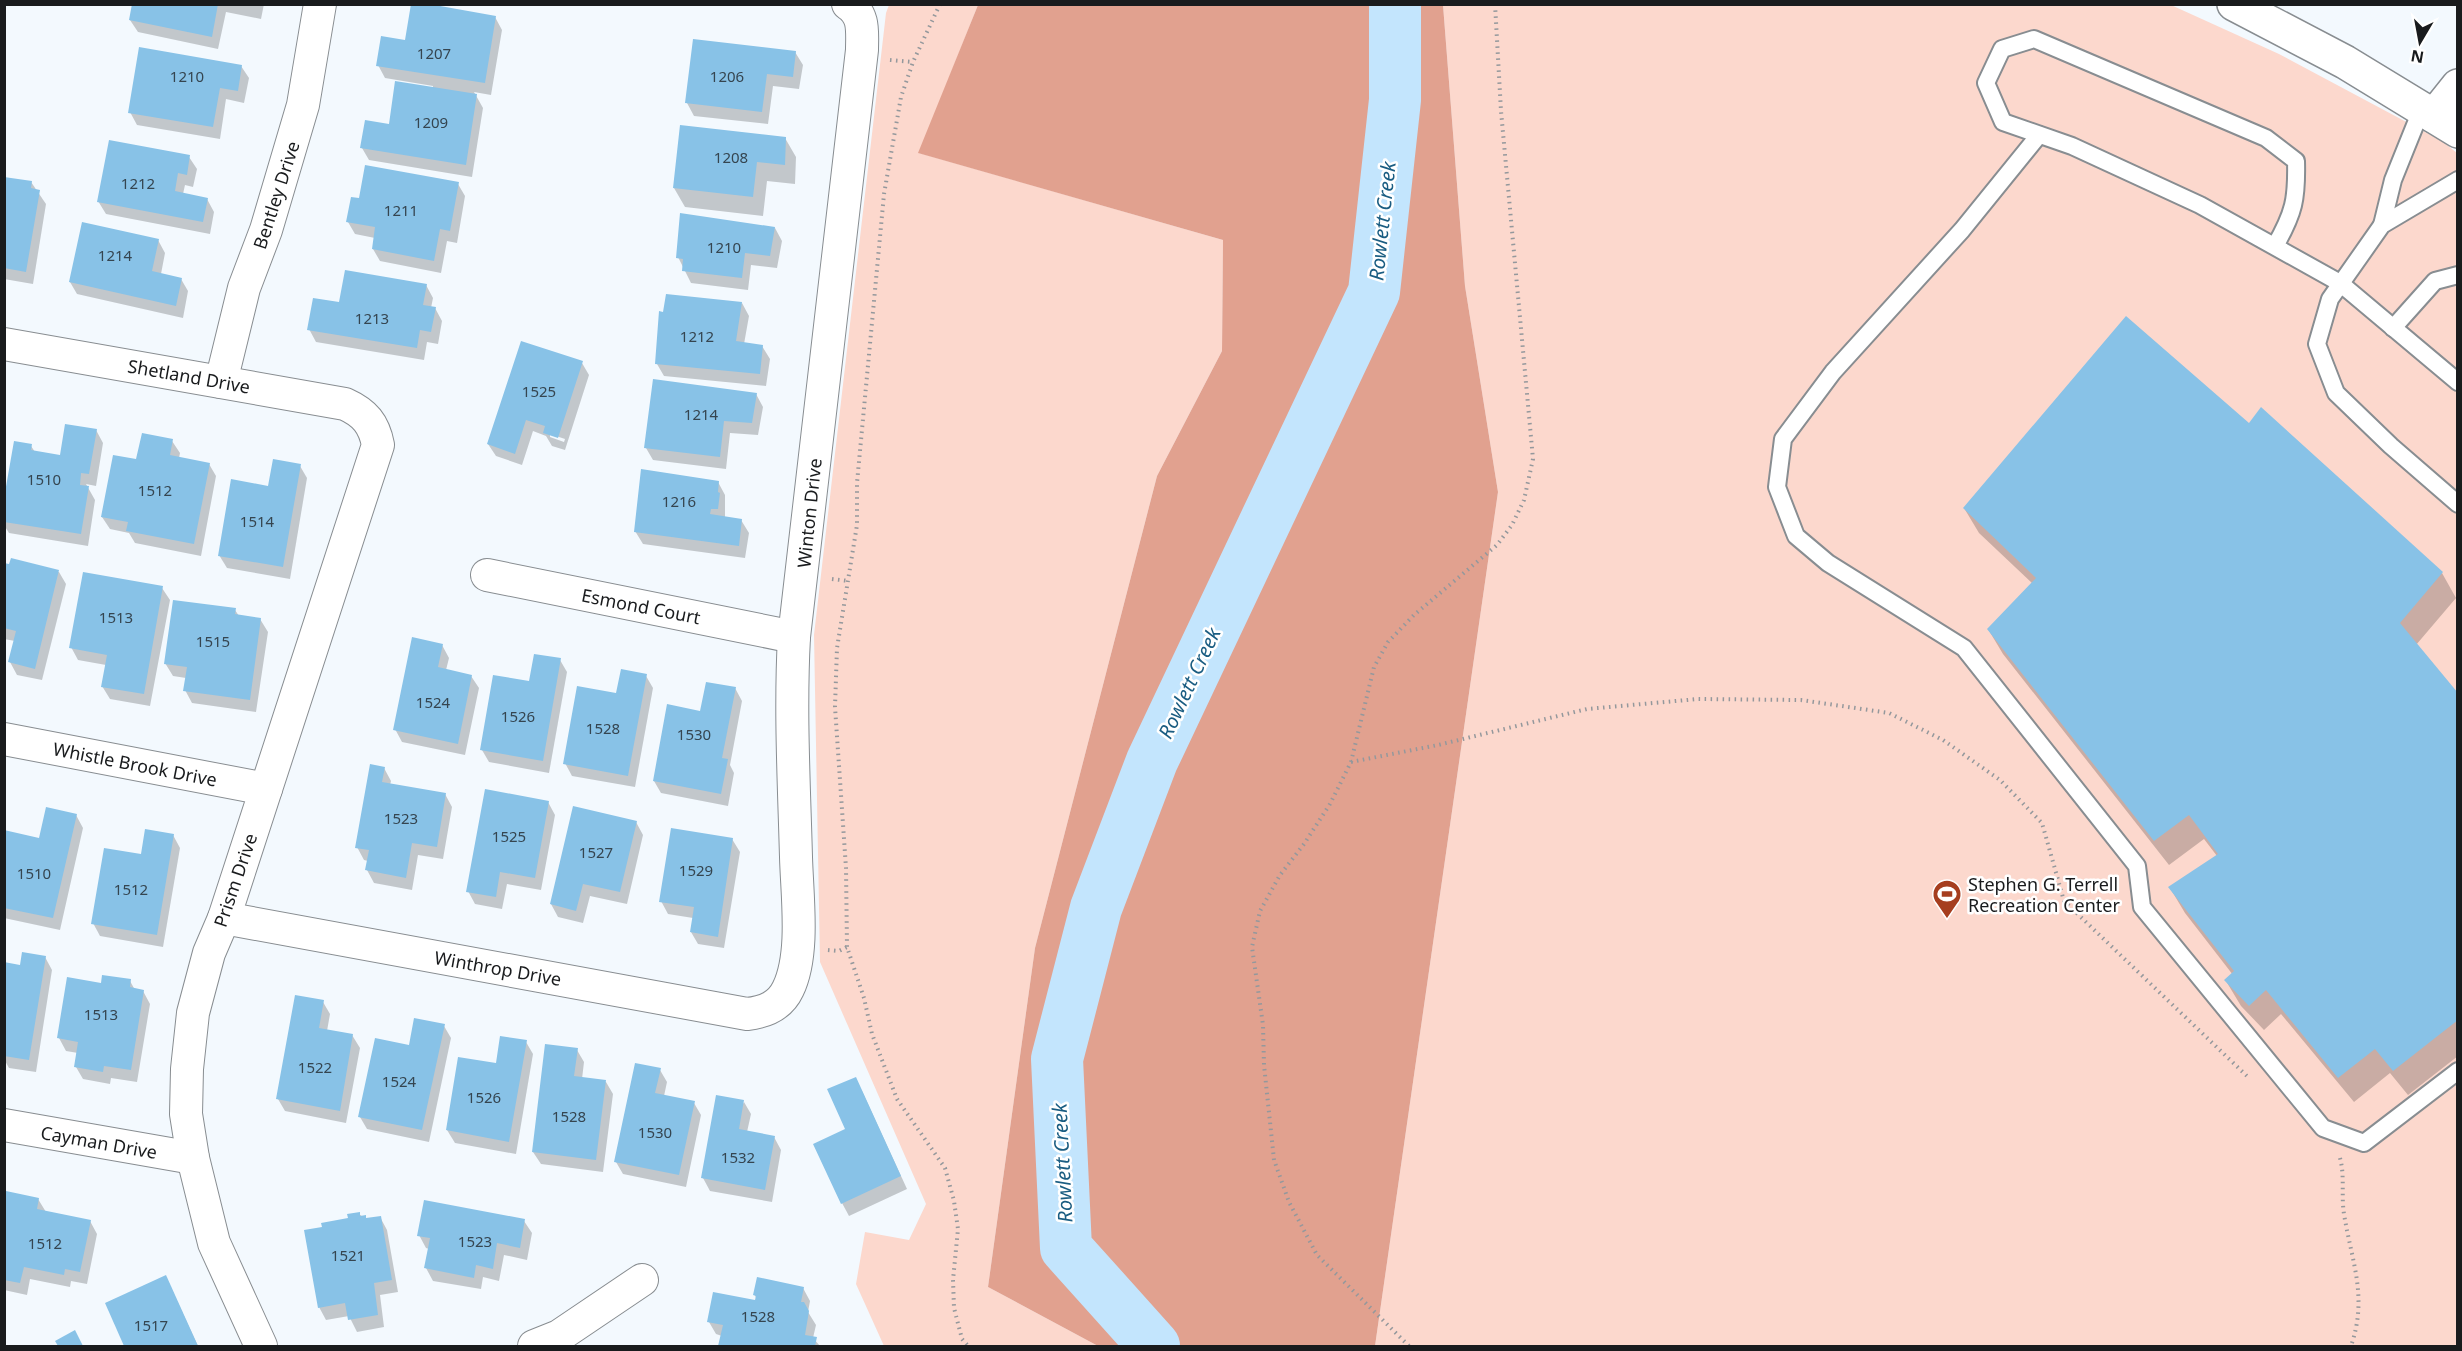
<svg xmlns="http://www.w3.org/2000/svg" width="2462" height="1351" font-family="'Noto Sans',sans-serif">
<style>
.green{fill:#fcd8cd}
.forest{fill:#e1a18f}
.shadow{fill:#0003;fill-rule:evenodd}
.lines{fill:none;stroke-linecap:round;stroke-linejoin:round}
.river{stroke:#c3e5fd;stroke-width:52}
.building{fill:#88c2e7}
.lane-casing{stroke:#888d91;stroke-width:20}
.street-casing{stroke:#888d91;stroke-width:34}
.secondary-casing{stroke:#888d91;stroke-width:36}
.path{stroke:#94989c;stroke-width:4;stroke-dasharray:1.5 4.5;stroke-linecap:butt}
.lane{stroke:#fff;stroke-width:16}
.street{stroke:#fff;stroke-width:32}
.secondary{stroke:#fff;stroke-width:33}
.labels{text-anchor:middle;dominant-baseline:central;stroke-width:5;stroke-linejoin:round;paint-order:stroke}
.number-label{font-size:15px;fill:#354550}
.street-label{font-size:18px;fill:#191b1d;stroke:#fff}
.poi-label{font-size:18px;fill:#191b1d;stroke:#fff;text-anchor:start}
.water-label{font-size:20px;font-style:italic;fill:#1a5d82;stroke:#fff}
</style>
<rect width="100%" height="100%" fill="#f3f9fe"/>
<g class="green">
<path d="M889 5H978L919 153 1223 240 1222 351 1157 476 1035 948 988 1287 1098 1346H884L856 1284 865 1232 909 1240 926 1204 820 962 814 635 886 13Z"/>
<path d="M1443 5H2171L2279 54 2442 141 2457 153V1346H1375L1498 492 1465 286Z"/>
</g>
<path class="forest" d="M978 5H1443L1465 286 1498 492 1375 1346H1098L988 1287 1035 948 1157 476 1222 351 1223 240 918 153Z"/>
<g class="shadow">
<path d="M134 4H264L261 19 226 12 218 49 138 32 130 20Z"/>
<path d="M495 17 502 30 491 95 474 92 483 108 472 177 369 160 362 148 433 89V86L385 78 378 65 406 42Z"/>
<path d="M795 52 803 65 799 89 773 86 768 124 694 116 687 103Z"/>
<path d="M241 66 249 78 244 103 226 99 220 139 137 125 130 112Z"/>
<path d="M785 138 796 157 795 184 767 181 763 216 685 207 674 188Z"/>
<path d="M189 157 197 169 193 187 185 185 183 194 207 199 214 212 210 234 106 214 98 201Z"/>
<path d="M4 178 31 182 46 204 33 284 4 279Z"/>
<path d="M458 184 465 196 457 243 447 241 441 273 380 261 373 249 375 238 355 234 348 222Z"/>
<path d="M775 228 782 241 777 268 751 265 748 290 691 283 678 257Z"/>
<path d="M158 240 165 253 161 274 181 279 188 291 183 318 77 294 70 282Z"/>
<path d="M426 285 433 298 431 308H435L442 321 438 344 427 342 424 360 316 342 309 329 340 304Z"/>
<path d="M742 303 749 316 744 344 762 346 770 359 766 386 664 376 657 364Z"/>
<path d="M582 363 589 375 565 450 552 446 546 436 533 431 522 465 496 456 488 444ZM550 434 565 439 564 442 550 437Z"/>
<path d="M756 394 763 407 758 435 730 433 726 469 653 460 646 448Z"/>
<path d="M2249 425 2442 573 2456 598 2416 645 2458 696V1056L2408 1095 2390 1073 2354 1102 2281 1014 2264 1030 2241 1006 2226 981 2233 975 2185 913 2170 888 2217 856 2204 839 2169 865 2003 654 1988 629 2033 584 1979 533 1964 508Z"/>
<path d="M96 430 103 443 96 486 86 484 95 500 88 546 9 533 4 525V506L31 446 35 452 61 457Z"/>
<path d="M172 441 180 453 179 458 209 464 216 476 201 556 135 543 129 533 110 529 102 517 138 461Z"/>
<path d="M300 466 307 478 290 579 227 568 219 555 270 488Z"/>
<path d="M718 482 725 495V518L741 520 749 533 745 558 643 544 635 531Z"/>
<path d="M4 564 59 572 66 584 42 680 17 675 10 662 15 641 4 639Z"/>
<path d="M162 588 170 600 150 706 110 699 102 686 106 665 78 660 71 647Z"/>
<path d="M235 610 239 616 260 619 268 632 256 712 192 703 185 690 186 678 173 676 165 663Z"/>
<path d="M442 645 449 658 446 670 471 676 479 688 465 755 402 742 395 729Z"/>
<path d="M560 660 567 672 549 773 489 762 482 750 531 683Z"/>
<path d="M646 676 653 688 635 787 572 776 565 763 617 695Z"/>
<path d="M735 688 742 701 730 765 734 773 728 806 661 793 654 781 702 713Z"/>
<path d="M384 768 391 781 390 785 445 794 452 807 443 859 418 855 412 890 374 883 367 870 368 861 364 860 357 847Z"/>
<path d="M548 802 555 815 541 890 507 884 502 909 475 904 468 891Z"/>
<path d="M76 815 83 828 60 930 4 918V834L40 840Z"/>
<path d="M636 822 643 835 627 904 590 896 583 923 558 917 551 904Z"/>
<path d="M173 835 180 848 163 947 100 936 93 923 142 856Z"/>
<path d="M732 839 740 852 724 948 698 944 691 932 693 918 668 914 661 901Z"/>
<path d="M45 957 52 970 36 1072 9 1068 4 1059V1038L22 966Z"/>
<path d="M130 981 135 990 143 991 150 1004 137 1082 111 1078 110 1084 83 1079 76 1067 78 1053 66 1051 59 1038 102 984Z"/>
<path d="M323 1002 330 1014 327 1031 352 1035 360 1048 346 1123 285 1111 278 1099Z"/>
<path d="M444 1026 451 1038 429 1142 367 1129 360 1117 410 1047Z"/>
<path d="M526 1042 533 1054 516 1154 455 1143 447 1130Z"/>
<path d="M577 1050 584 1062 582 1079 606 1082 613 1094 603 1172 541 1164 533 1152Z"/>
<path d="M660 1070 667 1082 664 1096 694 1103 701 1115 686 1187 623 1174 616 1162Z"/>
<path d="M862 1091 907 1189 849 1216 842 1203 847 1130Z"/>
<path d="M744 1102 751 1114 747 1132 774 1137 781 1150 772 1202 710 1191 703 1178Z"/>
<path d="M7 1193 38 1199 46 1212 90 1221 97 1234 87 1284 71 1281 70 1287 30 1279 27 1295 4 1290V1206Z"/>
<path d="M359 1214 366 1219 380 1217 387 1230 398 1292 380 1295 384 1327 357 1332 349 1316 326 1320 319 1307 350 1219Z"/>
<path d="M524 1221 532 1233 527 1260 504 1255 499 1281 483 1277 481 1289 433 1281 426 1268 429 1249 426 1248 419 1235Z"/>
<path d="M166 1277 198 1346H126L106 1303Z"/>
<path d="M803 1288 810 1301 808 1312 816 1325 813 1338 820 1346H720L722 1336 716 1334 709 1322 757 1302 755 1295Z"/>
</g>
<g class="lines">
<path class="river" d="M1154 1346 1066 1248 1057 1059 1096 908 1152 761 1374 292 1395 100V4"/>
</g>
<g class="building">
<path d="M132 4H218L212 37 129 20Z"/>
<path d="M411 4H429L496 16 485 83 376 66 381 36 405 40Z"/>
<path d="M693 39 796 51 793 77 767 74 762 112 685 103Z"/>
<path d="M139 47 242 65 238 91 220 88 213 127 128 113Z"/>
<path d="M395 81 477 94 466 165 360 148 365 120 389 124Z"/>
<path d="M680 125 786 137 785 165 757 162 753 197 673 188Z"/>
<path d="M109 140 190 155 187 175 178 173 175 191 208 198 203 222 97 202Z"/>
<path d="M365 165 459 182 450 231 440 229 434 261 372 249 375 227 346 222 351 197 359 198Z"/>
<path d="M4 177 32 181 31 188 40 190 26 272 4 268Z"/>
<path d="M680 213 775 227 770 256 745 253 742 278 682 271 683 259 676 258Z"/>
<path d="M82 222 159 239 152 271 182 278 176 306 69 282Z"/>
<path d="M345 270 427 284 423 305 436 307 431 332 420 330 417 348 307 330 313 298 339 302Z"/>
<path d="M666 294 742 302 736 341 763 345 760 374 655 364 659 311 663 312Z"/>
<path d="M2126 316 2249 423 2261 407 2443 572 2400 623 2458 693V1020L2393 1071 2375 1049 2338 1078 2266 990 2249 1006 2224 980 2234 971 2168 887 2218 854 2189 815 2154 841 1987 629 2036 578 1963 508Z"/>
<path d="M521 341 583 361 558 438 543 433 545 426 526 420 515 454 487 444Z"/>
<path d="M653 379 757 393 752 423 724 421 720 457 644 448Z"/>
<path d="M65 424 97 429 89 474 81 473 80 485 89 486 81 534 4 522V498L14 441 32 444 31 450 60 455Z"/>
<path d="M142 433 173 439 170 455 210 463 194 544 126 531 128 522 101 517 113 455 136 459Z"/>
<path d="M273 459 301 464 283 567 218 556 231 479 268 486Z"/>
<path d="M641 469 719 481 718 492 720 493 718 509H711L710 514 742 519 739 546 634 532Z"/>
<path d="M11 558 59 570 35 669 8 662 16 631 4 628V563L9 564Z"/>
<path d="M83 572 163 586 144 694 101 687 107 655 69 648Z"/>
<path d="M173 600 236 608 235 614 261 618 250 700 183 691 187 667 164 664Z"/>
<path d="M412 637 443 644 438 667 472 675 458 744 393 730Z"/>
<path d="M534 654 561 658 543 761 480 750 493 675 529 681Z"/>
<path d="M621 669 647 674 628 776 563 764 577 686 616 693Z"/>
<path d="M706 682 736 687 722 758 728 759 721 794 653 781 667 704 700 711Z"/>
<path d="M370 764 385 767 382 782 446 793 437 847 412 843 406 878 365 870 369 850 355 848Z"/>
<path d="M485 789 549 801 535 878 500 872 496 897 466 892Z"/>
<path d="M573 806 637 821 620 892 583 884 576 911 550 904Z"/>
<path d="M46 807 77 814 53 918 4 908V830L39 838Z"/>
<path d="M671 828 733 838 718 937 690 932 694 907 659 902Z"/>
<path d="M145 829 174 834 157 935 91 924 104 848 141 854Z"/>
<path d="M22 952 46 956 29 1060 4 1056V962L20 965Z"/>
<path d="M102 975 131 979 130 987 144 990 131 1070 104 1066 103 1072 74 1067 78 1042 57 1038 67 977 101 983Z"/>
<path d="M295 995 324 1000 319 1028 353 1034 340 1111 276 1099Z"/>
<path d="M414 1018 445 1024 422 1130 358 1117 375 1038 409 1045Z"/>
<path d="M500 1036 527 1040 509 1142 446 1130 458 1057 496 1063Z"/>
<path d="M545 1044 578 1048 574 1076 606 1080 596 1160 532 1152Z"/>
<path d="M635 1063 661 1068 655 1093 695 1101 679 1175 614 1162Z"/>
<path d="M856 1077 901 1176 841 1204 813 1144 845 1129 827 1089Z"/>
<path d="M716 1095 744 1100 739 1129 775 1136 765 1190 701 1178Z"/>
<path d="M6 1191 39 1198 37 1209 91 1220 80 1272 65 1269 64 1275 24 1267 20 1283 4 1280Z"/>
<path d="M424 1200 525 1219 520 1248 497 1243 493 1269 476 1265 474 1278 424 1268 430 1238 417 1236Z"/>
<path d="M360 1212V1216L366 1215V1218L381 1216 392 1280 374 1283 378 1315 348 1320 345 1303 318 1308 304 1230 322 1227 321 1223 348 1218 347 1214Z"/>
<path d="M166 1275 198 1346H124L105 1303Z"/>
<path d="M757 1277 804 1287 801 1302H804L809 1311 805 1335 817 1337 815 1346H718L723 1325 707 1322 713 1292 755 1300 756 1296 753 1295Z"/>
<path d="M75 1330 83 1346H58L55 1341Z"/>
</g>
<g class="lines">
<g class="lane-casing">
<g id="lane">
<path d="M2039 135 1962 230 1833 372 1783 439 1777 487 1796 536 1828 563 1964 648 2137 866 2142 907 2323 1128 2364 1143 2458 1071"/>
<path d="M2458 180 2382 225 2330 299 2317 344 2336 393 2391 446 2458 504"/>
<path d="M2382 225 2393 180 2422 108"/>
<path d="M2275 246C2294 213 2297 199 2296 161L2266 138 2034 39 2002 49 1986 83 2003 122 2072 146 2200 205 2340 283 2458 382"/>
<path d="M2393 328 2435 281 2458 275"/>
</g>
</g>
<g class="street-casing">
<g id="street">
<path d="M4 344 345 404C365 413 374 424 378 445L224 918 209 953 193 1013 187 1069 186 1114 193 1158 214 1243 261 1346"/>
<path d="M221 382 244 288 266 230 303 105 320 4"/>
<path d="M487 575 794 637"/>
<path d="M4 739 266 789"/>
<path d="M224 918 747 1014C765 1012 780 1006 788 989 805 954 797 896 796 857 794 784 790 710 794 637L862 50C862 32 865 15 848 4"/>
<path d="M4 1125 193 1158"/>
<path d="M534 1346 559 1336 642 1280"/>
</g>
</g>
<g class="secondary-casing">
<g id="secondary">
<path d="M2234 4 2345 62 2458 131"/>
<path d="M2434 116 2458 86"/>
</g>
</g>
<g class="path">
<path d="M940 4 913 62 901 97 884 194 857 483V525L837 648 835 707 846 868 847 947 864 998 872 1034 897 1099 945 1168 954 1201 958 1229 953 1280 954 1308 962 1339 968 1346"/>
<path d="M890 60 913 62"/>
<path d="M832 579 849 581"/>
<path d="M1351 762 1438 745 1587 709 1698 699 1801 700 1889 713 1943 740 2000 780 2042 823 2064 901 2249 1078"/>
<path d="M828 950 839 951 847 947"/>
<path d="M2340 1158C2345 1176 2341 1196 2344 1214 2352 1263 2368 1297 2351 1346"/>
<path d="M1409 1346 1317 1255 1289 1202 1274 1160 1264 1065 1263 1025 1252 947 1260 911 1280 875 1304 844 1330 804 1351 762 1374 667 1388 642 1414 615 1497 545 1512 525 1524 500 1533 459 1501 111 1495 4"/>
</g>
<use href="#lane" class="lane"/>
<use href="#street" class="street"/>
<use href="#secondary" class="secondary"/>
</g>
<defs>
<g id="stadium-pin" transform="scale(1.5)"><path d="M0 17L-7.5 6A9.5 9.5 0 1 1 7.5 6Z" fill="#a63e1f" stroke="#fff"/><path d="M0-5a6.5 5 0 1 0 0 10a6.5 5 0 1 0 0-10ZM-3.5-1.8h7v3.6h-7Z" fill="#fff"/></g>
</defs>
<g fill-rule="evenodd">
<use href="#stadium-pin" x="1947" y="894"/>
</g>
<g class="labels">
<g class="number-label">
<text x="434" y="53">1207</text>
<text x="187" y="76">1210</text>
<text x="727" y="76">1206</text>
<text x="431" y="122">1209</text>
<text x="731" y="157">1208</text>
<text x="138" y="183">1212</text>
<text x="401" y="210">1211</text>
<text x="724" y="247">1210</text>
<text x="115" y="255">1214</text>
<text x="372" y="318">1213</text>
<text x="697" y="336">1212</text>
<text x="539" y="391">1525</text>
<text x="701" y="414">1214</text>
<text x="44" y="479">1510</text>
<text x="155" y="490">1512</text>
<text x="679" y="501">1216</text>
<text x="257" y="521">1514</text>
<text x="116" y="617">1513</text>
<text x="213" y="641">1515</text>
<text x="433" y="702">1524</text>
<text x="518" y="716">1526</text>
<text x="603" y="728">1528</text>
<text x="694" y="734">1530</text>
<text x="401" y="818">1523</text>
<text x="509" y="836">1525</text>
<text x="596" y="852">1527</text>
<text x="696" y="870">1529</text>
<text x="34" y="873">1510</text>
<text x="131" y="889">1512</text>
<text x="101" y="1014">1513</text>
<text x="315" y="1067">1522</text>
<text x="399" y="1081">1524</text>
<text x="484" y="1097">1526</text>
<text x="569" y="1116">1528</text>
<text x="655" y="1132">1530</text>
<text x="738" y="1157">1532</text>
<text x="475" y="1241">1523</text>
<text x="45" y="1243">1512</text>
<text x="348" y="1255">1521</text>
<text x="758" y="1316">1528</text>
<text x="151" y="1325">1517</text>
</g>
<g class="street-label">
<text transform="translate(276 195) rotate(-72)">Bentley Drive</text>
<text transform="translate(189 376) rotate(10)">Shetland Drive</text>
<text transform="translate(809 513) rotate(-84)">Winton Drive</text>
<text transform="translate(641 606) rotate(11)">Esmond Court</text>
<text transform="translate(135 764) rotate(11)">Whistle Brook Drive</text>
<text transform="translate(235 880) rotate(-71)">Prism Drive</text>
<text transform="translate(498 968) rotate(10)">Winthrop Drive</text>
<text transform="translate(99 1142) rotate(10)">Cayman Drive</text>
</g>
<g class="poi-label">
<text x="1968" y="884">Stephen G. Terrell<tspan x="1968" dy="21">Recreation Center</tspan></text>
</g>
<g class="water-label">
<text transform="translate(1382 221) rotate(-84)">Rowlett Creek</text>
<text transform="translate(1189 683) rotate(-65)">Rowlett Creek</text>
<text transform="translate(1062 1163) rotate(-93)">Rowlett Creek</text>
</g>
</g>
<rect width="2462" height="1351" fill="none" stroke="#191b1d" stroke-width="12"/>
<g transform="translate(2420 42) rotate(190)" stroke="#ffffff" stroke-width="4.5" paint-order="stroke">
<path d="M0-4.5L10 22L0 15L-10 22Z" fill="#191b1d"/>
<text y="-9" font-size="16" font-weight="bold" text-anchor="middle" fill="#191b1d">N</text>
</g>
</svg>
